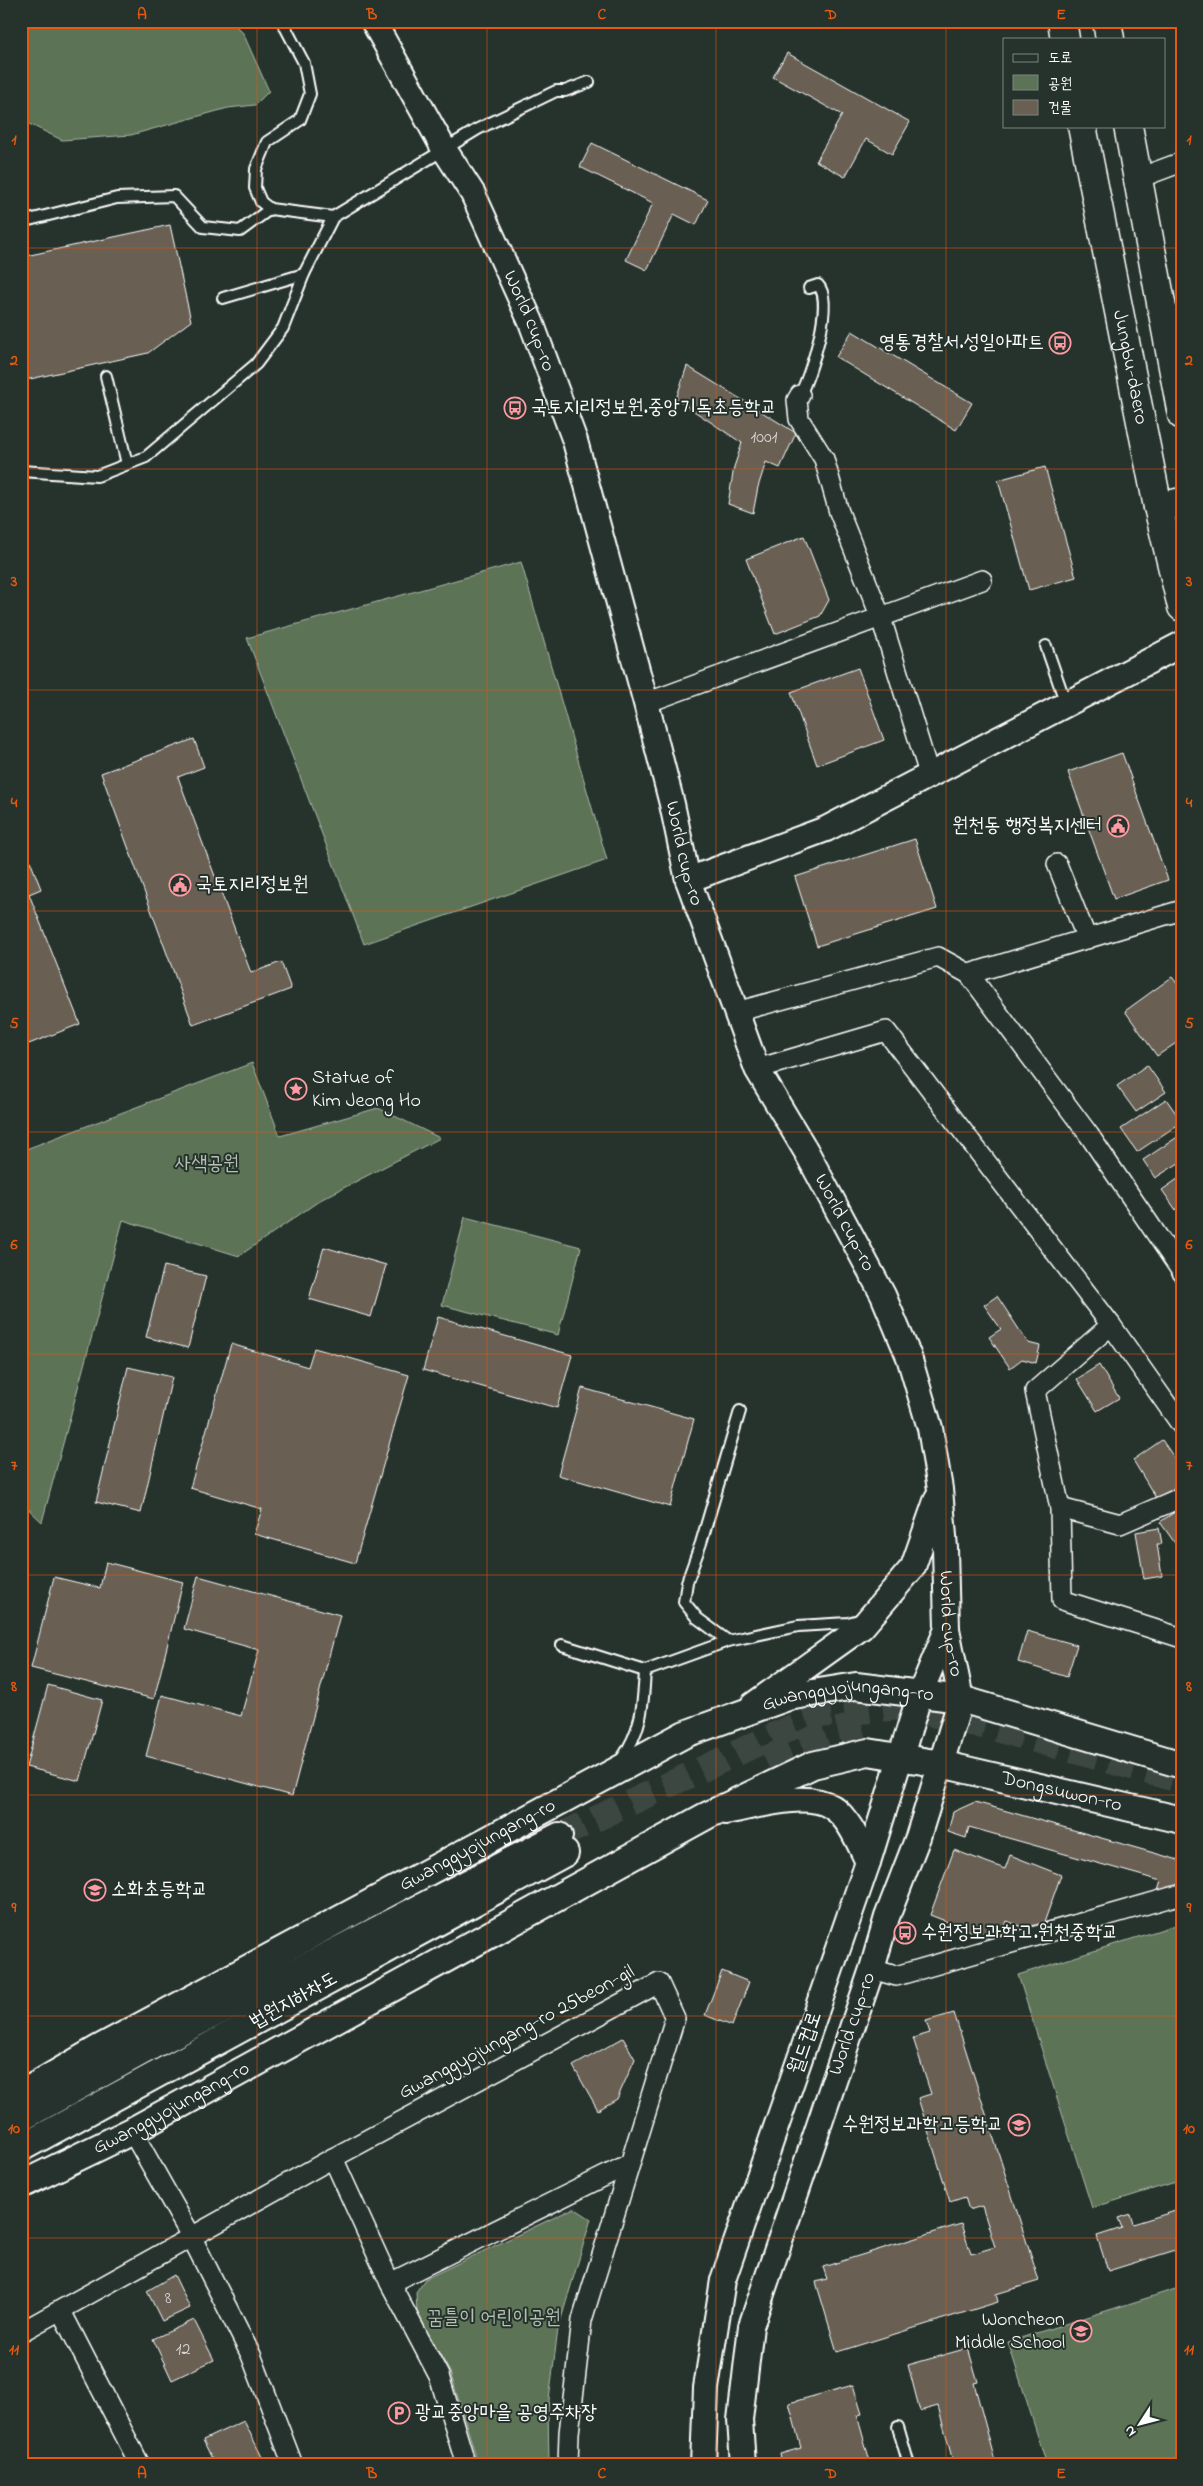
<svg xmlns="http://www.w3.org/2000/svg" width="1203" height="2486" font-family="'Indie Flower','Poor Story',sans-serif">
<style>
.green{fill:#5d7357;stroke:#aeb9ab}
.building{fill:#695f53;stroke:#fff}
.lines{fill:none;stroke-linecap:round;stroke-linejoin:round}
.secondary-tunnel{stroke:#3c4742;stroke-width:26;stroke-dasharray:26 13;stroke-linecap:butt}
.service-casing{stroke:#fff;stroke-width:14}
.minor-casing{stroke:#fff;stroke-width:22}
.tertiary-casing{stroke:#fff;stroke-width:28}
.secondary-casing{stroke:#fff;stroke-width:30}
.primary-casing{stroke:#fff;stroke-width:31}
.service{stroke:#26332d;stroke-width:10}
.minor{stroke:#26332d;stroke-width:19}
.tertiary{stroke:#26332d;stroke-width:24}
.secondary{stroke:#26332d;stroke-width:26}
.primary{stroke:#26332d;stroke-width:28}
.grid{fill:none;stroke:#e8590c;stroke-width:1;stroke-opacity:0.55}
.labels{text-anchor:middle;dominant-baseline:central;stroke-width:4;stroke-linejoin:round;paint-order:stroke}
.number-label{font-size:18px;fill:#dad7d4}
.street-label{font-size:20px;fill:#fff;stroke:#26332d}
.poi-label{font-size:20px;fill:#fff;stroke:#26332d;text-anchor:start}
.park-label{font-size:20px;fill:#b6c0b3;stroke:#26332d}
.neatline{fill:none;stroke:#e8590c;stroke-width:2}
.grid-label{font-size:16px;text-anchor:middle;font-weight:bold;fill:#e8590c}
</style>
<rect width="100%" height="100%" fill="#26332d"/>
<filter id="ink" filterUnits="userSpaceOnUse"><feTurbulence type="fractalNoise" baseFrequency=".02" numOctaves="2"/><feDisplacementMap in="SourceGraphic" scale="10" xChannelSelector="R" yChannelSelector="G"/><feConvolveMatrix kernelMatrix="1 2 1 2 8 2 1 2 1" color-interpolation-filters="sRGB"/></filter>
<g filter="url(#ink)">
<g class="green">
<path d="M21 21H231L243 33 269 91 255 105 228 108 131 135 62 140 21 120Z"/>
<path d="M521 562 607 860 364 944 247 638Z"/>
<path d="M252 1063 280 1136 378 1108 440 1138 322 1199 239 1256 123 1220 42 1522 21 1502V1151Z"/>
<path d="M465 1217 581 1247 558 1335 442 1305Z"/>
<path d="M1182 1923V2180L1092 2208 1018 1975Z"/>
<path d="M574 2208 591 2219 558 2329 548 2408 549 2465H475V2453L450 2372 417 2314 416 2292 425 2279Z"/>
<path d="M1182 2287V2465H1047L1008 2342Z"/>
</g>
<g class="building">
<path d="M787 53 910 122 892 154 866 139 845 177 816 161 842 115 773 77Z"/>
<path d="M592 143 708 200 696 225 674 214 647 270 626 260 653 203 580 167Z"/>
<path d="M170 225 191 321 148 353 21 381V257Z"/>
<path d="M852 331 972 403 956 430 836 357Z"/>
<path d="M687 366 796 433 780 468 766 462 758 487 753 513 728 504 734 467 742 443 676 399Z"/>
<path d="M1045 467 1076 577 1029 590 998 480Z"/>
<path d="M804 536 829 600 820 616 775 634 746 559Z"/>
<path d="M858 668 884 740 817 765 791 692Z"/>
<path d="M194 739 204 767 178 777 251 973 281 962 291 989 193 1025 101 773Z"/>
<path d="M1122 753 1168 880 1114 899 1068 772Z"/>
<path d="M915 839 937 909 817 946 795 877Z"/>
<path d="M24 845 41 889 29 894 80 1024 21 1047V846Z"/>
<path d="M1172 977 1182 990V1039L1157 1056 1125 1011Z"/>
<path d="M1147 1065 1166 1092 1136 1112 1117 1086Z"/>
<path d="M1166 1099 1182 1122 1137 1152 1121 1129Z"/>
<path d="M1182 1134V1161L1155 1178 1143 1160Z"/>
<path d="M1182 1176V1206L1176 1210 1162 1190Z"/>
<path d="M324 1247 386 1265 371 1317 309 1299Z"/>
<path d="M164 1266 206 1276 188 1348 146 1337Z"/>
<path d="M997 1296 1028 1343 1040 1346 1036 1363 1022 1359 1010 1368 989 1337 1001 1329 984 1305Z"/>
<path d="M438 1317 572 1355 557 1408 423 1370Z"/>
<path d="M231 1344 308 1367 314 1348 409 1375 355 1563 254 1534 262 1509 190 1488Z"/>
<path d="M1099 1365 1119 1398 1097 1411 1077 1379Z"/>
<path d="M128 1367 172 1377 141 1513 96 1502Z"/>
<path d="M582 1388 694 1419 670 1507 558 1475Z"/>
<path d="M1162 1440 1182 1469 1173 1489 1156 1498 1133 1460Z"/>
<path d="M1182 1507V1553L1160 1522Z"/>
<path d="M1159 1528 1162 1544H1157L1162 1576 1144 1579 1136 1532Z"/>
<path d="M106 1562 183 1582 154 1699 31 1668 54 1577 100 1588Z"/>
<path d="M198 1576 340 1615 292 1796 146 1756 162 1695 241 1716 259 1650 184 1629Z"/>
<path d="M1027 1631 1077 1645 1067 1677 1018 1662Z"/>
<path d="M48 1685 102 1700 80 1781 26 1767Z"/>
<path d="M975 1802 1182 1861V1887L1158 1891 1161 1881 969 1827 966 1838 948 1832 953 1812Z"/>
<path d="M954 1850 1005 1869 1010 1855 1061 1875 1040 1934 1007 1921 999 1942 930 1915Z"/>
<path d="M722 1971 749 1982 732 2026 705 2015Z"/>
<path d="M954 2013 1039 2281 996 2294 998 2302 837 2352 816 2282 827 2279 823 2267 961 2224 971 2254 995 2247 982 2206 969 2210 965 2197 950 2202 918 2098 931 2094 913 2038 930 2033 926 2021Z"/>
<path d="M623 2038 635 2059 617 2099 598 2110 573 2066Z"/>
<path d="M1182 2209V2248L1108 2271 1097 2236 1122 2228 1118 2218 1130 2214 1133 2224Z"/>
<path d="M174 2275 190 2308 162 2321 147 2291Z"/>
<path d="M194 2320 214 2360 172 2380 153 2339Z"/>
<path d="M968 2348 978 2382 974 2383 996 2465H954L938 2406 920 2411 908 2365Z"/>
<path d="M853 2385 862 2414 857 2415 871 2465H782L780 2454 801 2448 789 2403Z"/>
<path d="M244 2421 264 2461 256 2465H215L203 2440Z"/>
</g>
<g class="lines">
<g class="secondary-tunnel">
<path d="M765 1759 827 1733 862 1724"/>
<path d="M559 1836 818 1715 902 1707 996 1729 1182 1781"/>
</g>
<g class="service-casing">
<g id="service">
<path d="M270 209 261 202 255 188 256 169 267 142 300 120 310 94 304 63 282 21"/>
<path d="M21 222 117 198 174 196 203 227 240 231 270 209 333 217"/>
<path d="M223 298 304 274"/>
<path d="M106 376 127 464"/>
<path d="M800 395C810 375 835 302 818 285L809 288"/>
<path d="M21 471 97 476 146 457 256 364 283 328 304 274 333 217 478 129 556 91H565L589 82"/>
<path d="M1046 646 1066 704"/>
<path d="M728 1641 697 1618 684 1602 687 1582 701 1543 740 1411"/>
<path d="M562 1645 645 1671 728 1641 798 1626 848 1623 859 1620"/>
<path d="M621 1760C642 1730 643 1706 645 1671"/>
<path d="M898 2427 909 2465"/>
</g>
</g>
<g class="minor-casing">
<g id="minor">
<path d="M1139 178 1182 162"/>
<path d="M800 395 797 400 799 419 824 459 839 512 881 618 930 777"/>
<path d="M646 703 982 580"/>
<path d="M1057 864 1087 939"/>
<path d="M1182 910 969 974 1089 1135 1182 1272"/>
<path d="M736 1012 938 957 969 974"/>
<path d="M757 1069 886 1031 1111 1325 1182 1426"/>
<path d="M1111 1325 1035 1391 1060 1508 1062 1600 1182 1638"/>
<path d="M1060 1508 1120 1524 1182 1497"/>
<path d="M872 1969 896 1976 1182 1894"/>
<path d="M132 2131 191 2236 251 2355 293 2465"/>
<path d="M333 2158 390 2283 629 2164"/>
<path d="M390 2283 439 2376 463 2455 464 2465"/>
<path d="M61 2311 140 2465"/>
<path d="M21 2332 333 2158 659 1983 675 2018 582 2320 569 2433 568 2465"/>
</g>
</g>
<g class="tertiary-casing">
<g id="tertiary">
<path id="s1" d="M373 21 444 149 473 194 531 322 575 441 646 703 672 804 688 880 757 1069 806 1151 883 1295 909 1357 930 1428 940 1489 945 1548 947 1629 961 1699 918 1837 887 1917 872 1969 751 2326 740 2420 743 2465"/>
<path d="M688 880 826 829 1182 644"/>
<path d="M753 1705 862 1627 913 1567 937 1498"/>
<path d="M725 1812C754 1807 806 1790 832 1807 850 1819 859 1844 868 1862"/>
<path d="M703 2465 706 2388 723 2280 868 1862 920 1694 947 1629"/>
</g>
</g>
<g class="secondary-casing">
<g id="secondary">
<path id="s2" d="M21 2094 98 2049 685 1734 788 1697 856 1686 961 1699 1182 1765"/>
<path d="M21 2118 152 2046 559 1836"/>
<path d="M21 2148 565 1853"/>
<path id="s3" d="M21 2185 132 2131 706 1816 813 1765 868 1752 941 1764 1182 1820"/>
</g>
</g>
<g class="primary-casing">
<g id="primary">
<path d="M1062 21 1065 39"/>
<path d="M1107 21 1110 39"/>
<path id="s4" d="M1082 126 1158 507 1182 607"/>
<path d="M1128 126 1182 415"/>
<path d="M1158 507 1182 502"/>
</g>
</g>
<use href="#service" class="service"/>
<use href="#minor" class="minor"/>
<use href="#tertiary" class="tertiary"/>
<use href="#secondary" class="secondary"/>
<use href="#primary" class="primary"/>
</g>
</g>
<path class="grid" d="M257 21V2465M487 21V2465M716 21V2465M946 21V2465M21 248H1182M21 469H1182M21 690H1182M21 911H1182M21 1132H1182M21 1354H1182M21 1575H1182M21 1795H1182M21 2016H1182M21 2238H1182"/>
<defs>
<g id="bus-ring" transform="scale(1.125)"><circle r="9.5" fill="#26332d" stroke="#ff9aa2" stroke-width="1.5"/><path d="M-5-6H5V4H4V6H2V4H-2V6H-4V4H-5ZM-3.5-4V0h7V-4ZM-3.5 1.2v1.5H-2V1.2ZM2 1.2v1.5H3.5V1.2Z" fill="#ff9aa2"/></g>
<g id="civic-ring" transform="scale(1.125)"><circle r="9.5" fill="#26332d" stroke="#ff9aa2" stroke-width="1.5"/><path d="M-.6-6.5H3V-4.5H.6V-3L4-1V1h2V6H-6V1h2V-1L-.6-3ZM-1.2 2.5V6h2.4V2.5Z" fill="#ff9aa2"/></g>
<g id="sight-ring" transform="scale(1.125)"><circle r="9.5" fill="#26332d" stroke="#ff9aa2" stroke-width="1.5"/><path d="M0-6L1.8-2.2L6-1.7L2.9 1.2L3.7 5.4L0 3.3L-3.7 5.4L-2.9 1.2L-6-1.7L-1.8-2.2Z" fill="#ff9aa2"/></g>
<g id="school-ring" transform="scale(1.125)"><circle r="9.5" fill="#26332d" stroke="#ff9aa2" stroke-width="1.5"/><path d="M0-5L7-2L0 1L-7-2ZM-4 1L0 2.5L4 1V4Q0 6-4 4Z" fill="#ff9aa2"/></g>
<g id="parking-ring" transform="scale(1.125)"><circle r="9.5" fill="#26332d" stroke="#ff9aa2" stroke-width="1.5"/><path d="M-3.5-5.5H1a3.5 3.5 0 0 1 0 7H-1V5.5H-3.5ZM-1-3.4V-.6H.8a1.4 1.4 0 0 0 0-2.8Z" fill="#ff9aa2"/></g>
</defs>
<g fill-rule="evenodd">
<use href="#bus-ring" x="1060" y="343"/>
<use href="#bus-ring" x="515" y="408"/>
<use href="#civic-ring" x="1118" y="826"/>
<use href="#civic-ring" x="180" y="885"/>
<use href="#sight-ring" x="296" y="1089"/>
<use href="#school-ring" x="95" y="1890"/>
<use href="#bus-ring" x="905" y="1933"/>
<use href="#school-ring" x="1019" y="2125"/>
<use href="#school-ring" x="1081" y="2331"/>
<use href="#parking-ring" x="399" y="2413"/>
</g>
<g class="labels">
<g class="number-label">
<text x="764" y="438">1001</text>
<text x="168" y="2299">8</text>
<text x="183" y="2350">12</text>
</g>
<g class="street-label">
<text stroke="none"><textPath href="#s1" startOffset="339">World cup-ro</textPath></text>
<text stroke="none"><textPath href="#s4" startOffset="246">Jungbu-daero</textPath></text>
<text stroke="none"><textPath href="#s1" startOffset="894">World cup-ro</textPath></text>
<text stroke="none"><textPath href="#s1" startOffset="1299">World cup-ro</textPath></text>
<text stroke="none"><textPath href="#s1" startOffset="1719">World cup-ro</textPath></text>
<text stroke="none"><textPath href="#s2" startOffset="925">Gwanggyojungang-ro</textPath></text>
<text stroke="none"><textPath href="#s3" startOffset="1151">Dongsuwon-ro</textPath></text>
<text stroke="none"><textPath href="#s2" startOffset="520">Gwanggyojungang-ro</textPath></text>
<text transform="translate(294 2001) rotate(-29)">법원지하차도</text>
<text transform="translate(853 2024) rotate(-71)">World cup-ro</text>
<text transform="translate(517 2033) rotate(-28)">Gwanggyojungang-ro 25beon-gil</text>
<text transform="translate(806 2043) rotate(-71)">월드컵로</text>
<text stroke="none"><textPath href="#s3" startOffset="169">Gwanggyojungang-ro</textPath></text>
</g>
<g class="poi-label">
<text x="1044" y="343" text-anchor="end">영통경찰서.성일아파트</text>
<text x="531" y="408">국토지리정보원.중앙기독초등학교</text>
<text x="1102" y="826" text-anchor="end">원천동 행정복지센터</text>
<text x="196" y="885">국토지리정보원</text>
<text x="312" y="1078">Statue of<tspan x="312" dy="23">Kim Jeong Ho</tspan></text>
<text x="111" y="1890">소화초등학교</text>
<text x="921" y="1933">수원정보과학고.원천중학교</text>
<text x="1003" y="2125" text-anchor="end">수원정보과학고등학교</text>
<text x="1065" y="2320" text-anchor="end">Woncheon<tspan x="1065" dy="23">Middle School</tspan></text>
<text x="415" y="2413">광교중앙마을 공영주차장</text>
</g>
<g class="park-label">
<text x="207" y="1164">사색공원</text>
<text x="494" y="2318">꿈틀이 어린이공원</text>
</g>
</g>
<rect width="1203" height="2486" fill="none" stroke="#26332d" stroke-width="55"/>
<rect x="1003" y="38" width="162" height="90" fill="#26332d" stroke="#7d8581"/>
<rect x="1013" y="54" width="25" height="8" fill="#26332d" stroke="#7d8581"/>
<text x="1048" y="62" font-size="15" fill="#ffffff">도로</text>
<rect x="1013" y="75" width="25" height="15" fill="#5d7357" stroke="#7d8581"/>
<text x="1048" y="88" font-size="15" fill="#ffffff">공원</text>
<rect x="1013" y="100" width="25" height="15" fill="#695f53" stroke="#7d8581"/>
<text x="1048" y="112" font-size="15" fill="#ffffff">건물</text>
<g transform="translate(1140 2424) rotate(234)" stroke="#26332d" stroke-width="4" paint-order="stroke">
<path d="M0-4L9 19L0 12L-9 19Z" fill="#ffffff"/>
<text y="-8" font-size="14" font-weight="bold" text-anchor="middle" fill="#ffffff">N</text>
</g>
<rect x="28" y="28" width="1148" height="2430" class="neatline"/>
<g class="grid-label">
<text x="142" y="19">A</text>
<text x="372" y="19">B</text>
<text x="602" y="19">C</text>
<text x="831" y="19">D</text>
<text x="1061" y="19">E</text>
<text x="14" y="144">1</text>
<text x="1189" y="144">1</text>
<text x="14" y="365">2</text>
<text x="1189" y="365">2</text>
<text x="14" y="586">3</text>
<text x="1189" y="586">3</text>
<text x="14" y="807">4</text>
<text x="1189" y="807">4</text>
<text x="14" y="1028">5</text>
<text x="1189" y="1028">5</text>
<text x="14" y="1249">6</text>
<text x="1189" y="1249">6</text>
<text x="14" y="1470">7</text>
<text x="1189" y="1470">7</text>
<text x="14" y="1691">8</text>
<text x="1189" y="1691">8</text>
<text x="14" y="1912">9</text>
<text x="1189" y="1912">9</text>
<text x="14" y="2133">10</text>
<text x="1189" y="2133">10</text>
<text x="14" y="2354">11</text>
<text x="1189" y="2354">11</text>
<text x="142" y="2478">A</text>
<text x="372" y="2478">B</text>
<text x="602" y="2478">C</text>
<text x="831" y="2478">D</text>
<text x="1061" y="2478">E</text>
</g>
</svg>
